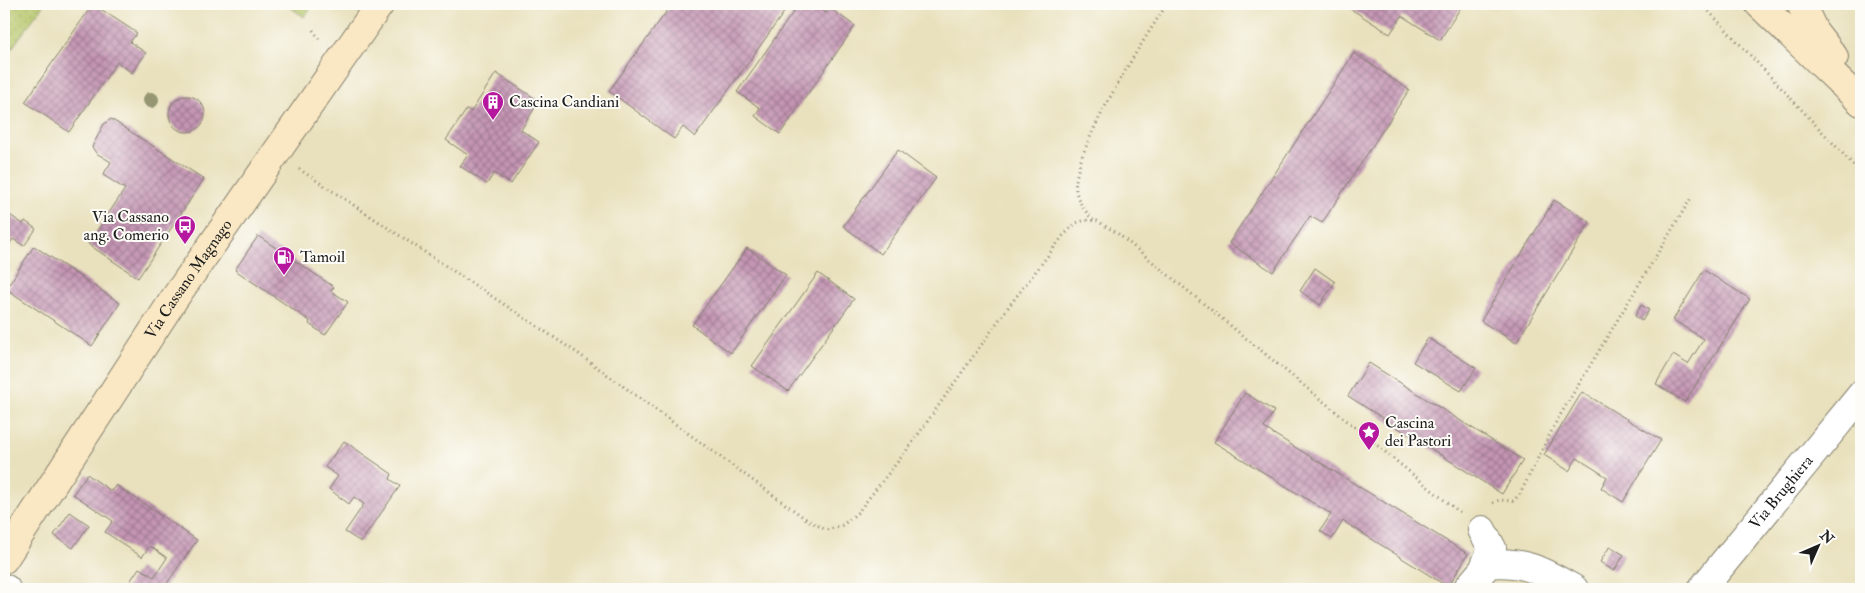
<svg xmlns="http://www.w3.org/2000/svg" width="1865" height="593" font-family="'IM FELL Double Pica',serif">
<style>
.grass{fill:url(#grass-dots);stroke:#697142}
.building{fill:url(#building-cross-hatch)}
.lines{fill:none;stroke-linecap:round;stroke-linejoin:round}
.street-casing{stroke:#827e6c;stroke-width:30}
.secondary-casing{stroke:#827e6c;stroke-width:30}
.path{stroke:#827e6c;stroke-width:3;stroke-dasharray:1 4;stroke-linecap:butt}
.street{stroke:#fff;stroke-width:28}
.secondary{stroke:#fae7c3;stroke-width:28}
.tree{fill:#969673}
.labels{text-anchor:middle;dominant-baseline:central;stroke-width:4;stroke-linejoin:round;paint-order:stroke}
.poi-label{font-size:16px;fill:#1c1c1c;stroke:#fdfcf7;text-anchor:start}
.street-label{font-size:16px;fill:#1c1c1c;stroke:#fdfcf7}
</style>
<defs>
<pattern id="grass-dots" width="8" height="8" patternUnits="userSpaceOnUse" patternTransform="scale(1.25)"><rect width="8" height="8" fill="#b6c669"/><path d="M2 2h.1M6 6h.1" fill="none" stroke="#9caa5a" stroke-width="1.8" stroke-linecap="round"/></pattern>
<pattern id="building-cross-hatch" width="8" height="8" patternUnits="userSpaceOnUse" patternTransform="scale(1.25)"><rect width="8" height="8" fill="#c495b4"/><path d="M0 0l8 8M0 8l8-8" fill="none" stroke="#9e7992"/></pattern>
</defs>
<rect width="100%" height="100%" fill="#fdfcf7"/>
<filter id="ink" filterUnits="userSpaceOnUse"><feTurbulence type="fractalNoise" baseFrequency=".02" numOctaves="2"/><feDisplacementMap in="SourceGraphic" scale="10" xChannelSelector="R" yChannelSelector="G"/><feConvolveMatrix kernelMatrix="1 2 1 2 8 2 1 2 1" color-interpolation-filters="sRGB"/></filter>
<filter id="wash" filterUnits="userSpaceOnUse"><feTurbulence type="fractalNoise" baseFrequency=".0096" numOctaves="4" result="noise"/><feDisplacementMap in="SourceGraphic" scale="20" xChannelSelector="R" yChannelSelector="G"/><feGaussianBlur stdDeviation="1.12" result="paint"/><feColorMatrix in="noise" values="0 0 0 0 0 0 0 0 0 0 0 0 0 0 0 0 0 1.4 0 .05"/><feComposite in="paint" operator="in"/></filter>
<g filter="url(#wash)">
<rect width="100%" height="100%" fill="#e9e1bd"/>
<g class="grass">
<path d="M4 4H44L4 59Z"/>
<path d="M286 4H314L304 17Z"/>
</g>
<g id="blocks">
<g class="building">
<path d="M93 4 137 33 130 42 146 53 132 73 117 62 69 132 25 102Z"/>
<path d="M672 4H790L695 137 683 127 674 139 609 91Z"/>
<path d="M799 4H814L826 13 830 8 855 26 780 134 755 116 760 108 737 92Z"/>
<path d="M1343 4H1463L1440 40 1402 16 1390 34Z"/>
<path d="M1354 53 1409 90 1322 223 1310 216 1273 272 1229 243Z"/>
<path d="M496 73 539 101 521 130 539 142 511 184 494 173 487 184 460 166 468 155 446 140 467 109 471 112Z"/>
<circle cx="187" cy="114" r="18"/>
<path d="M111 119 204 179 138 278 88 244 125 189 103 175 111 162 96 153 92 147 104 124Z"/>
<path d="M898 150 936 178 881 254 843 226Z"/>
<path d="M1554 200 1590 222 1516 343 1481 321Z"/>
<path d="M4 211 23 224 25 221 36 229 24 246 13 239 4 252Z"/>
<path d="M258 236 334 287 331 291 348 302 325 335 309 324 310 321 235 270Z"/>
<path d="M34 246 120 303 92 346 6 289Z"/>
<path d="M747 248 786 275 731 353 692 325Z"/>
<path d="M1315 268 1335 282 1320 305 1300 291Z"/>
<path d="M1704 270 1750 299 1685 402 1656 384 1673 355 1688 364 1704 339 1673 320Z"/>
<path d="M818 273 854 299 788 391 752 366Z"/>
<path d="M1641 305 1649 310 1642 321 1635 316Z"/>
<path d="M1428 338 1476 368 1461 391 1413 362Z"/>
<path d="M1369 363 1523 460 1502 494 1348 396Z"/>
<path d="M1582 392 1661 440 1623 502 1601 488 1607 477 1577 458 1569 471 1544 455Z"/>
<path d="M1245 393 1274 411 1264 428 1468 554 1448 587 1343 521 1332 539 1320 531 1331 514 1214 442Z"/>
<path d="M344 441 392 474 390 479 400 486 361 542 345 532 364 504 354 497 349 504 329 489 338 476 325 467Z"/>
<path d="M87 474 111 491 116 485 197 540 163 589H125L139 568 154 577 167 558 150 546 142 557 105 532 113 521 73 494Z"/>
<path d="M70 512 89 525 73 548 54 535Z"/>
<path d="M1610 546 1624 555 1614 571 1600 562Z"/>
</g>
</g>
</g>
<g filter="url(#ink)">
<use href="#blocks" fill-opacity="0" stroke="#827e6c" stroke-width="1"/>
<g class="lines">
<g class="street-casing">
<g id="street">
<path d="M1486 564C1524 560 1542 571 1574 589"/>
<path d="M4 588 6 589"/>
<path d="M1467 589 1483 570 1492 548 1482 530"/>
<path id="s1" d="M1702 589 1861 395"/>
</g>
</g>
<g class="secondary-casing">
<g id="secondary">
<path d="M1759 4 1861 102"/>
<path d="M1801 4 1814 31 1834 57"/>
<path id="s2" d="M4 559 174 299 380 4"/>
</g>
</g>
<g class="path">
<path d="M1702 4 1861 173"/>
<path d="M313 30 320 40"/>
<path d="M299 169 576 352 806 519 826 530 843 525 858 512 910 446 1006 310 1063 236 1076 223 1085 220 1097 221 1117 233 1460 513"/>
<path d="M1093 220C1085 211 1078 202 1076 191 1070 153 1144 39 1167 4"/>
<path d="M1493 503 1499 500 1513 501 1520 494 1556 422 1691 198"/>
</g>
<use href="#street" class="street"/>
<use href="#secondary" class="secondary"/>
</g>
<circle class="tree" cx="151" cy="100" r="8"/>
</g>
<defs>
<g id="building-pin" transform="scale(1.125)"><path d="M0 17L-7.5 6A9.5 9.5 0 1 1 7.5 6Z" fill="#b5179e" stroke="#fdfcf7"/><path d="M-4-6H4V6H1V3H-1V6H-4ZM-2.5-4.3h1.7v1.8h-1.7ZM.8-4.3h1.7v1.8H.8ZM-2.5-1h1.7V.8h-1.7ZM.8-1h1.7V.8H.8Z" fill="#fff"/></g>
<g id="bus-pin" transform="scale(1.125)"><path d="M0 17L-7.5 6A9.5 9.5 0 1 1 7.5 6Z" fill="#b5179e" stroke="#fdfcf7"/><path d="M-5-6H5V4H4V6H2V4H-2V6H-4V4H-5ZM-3.5-4V0h7V-4ZM-3.5 1.2v1.5H-2V1.2ZM2 1.2v1.5H3.5V1.2Z" fill="#fff"/></g>
<g id="fuel-pin" transform="scale(1.125)"><path d="M0 17L-7.5 6A9.5 9.5 0 1 1 7.5 6Z" fill="#b5179e" stroke="#fdfcf7"/><path d="M-5.5-6h7V0h2V4h1.3V-2.5L3-4.5l.8-.8L6-3V5H2.5V1h-1V6h-7ZM-4.2-4.7v3.2H.2V-4.7Z" fill="#fff"/></g>
<g id="sight-pin" transform="scale(1.125)"><path d="M0 17L-7.5 6A9.5 9.5 0 1 1 7.5 6Z" fill="#b5179e" stroke="#fdfcf7"/><path d="M0-6L1.8-2.2L6-1.7L2.9 1.2L3.7 5.4L0 3.3L-3.7 5.4L-2.9 1.2L-6-1.7L-1.8-2.2Z" fill="#fff"/></g>
</defs>
<g fill-rule="evenodd">
<use href="#building-pin" x="493" y="102"/>
<use href="#bus-pin" x="185" y="226"/>
<use href="#fuel-pin" x="284" y="257"/>
<use href="#sight-pin" x="1369" y="432"/>
</g>
<g class="labels">
<g class="poi-label">
<text x="509" y="102">Cascina Candiani</text>
<text x="169" y="217" text-anchor="end">Via Cassano<tspan x="169" dy="18">ang. Comerio</tspan></text>
<text x="300" y="257">Tamoil</text>
<text x="1385" y="423">Cascina<tspan x="1385" dy="18">dei Pastori</tspan></text>
</g>
<g class="street-label">
<text stroke="none"><textPath href="#s2" startOffset="335">Via Cassano Magnago</textPath></text>
<text stroke="none"><textPath href="#s1" startOffset="125">Via Brughiera</textPath></text>
</g>
</g>
<rect width="1865" height="593" fill="none" stroke="#fdfcf7" stroke-width="20"/>
<g transform="translate(1818 546) rotate(45)" stroke="#fdfcf7" stroke-width="4" paint-order="stroke">
<path d="M0-4L9 19L0 12L-9 19Z" fill="#1c1c1c"/>
<text y="-8" font-size="14" font-weight="bold" text-anchor="middle" fill="#1c1c1c">N</text>
</g>
</svg>
